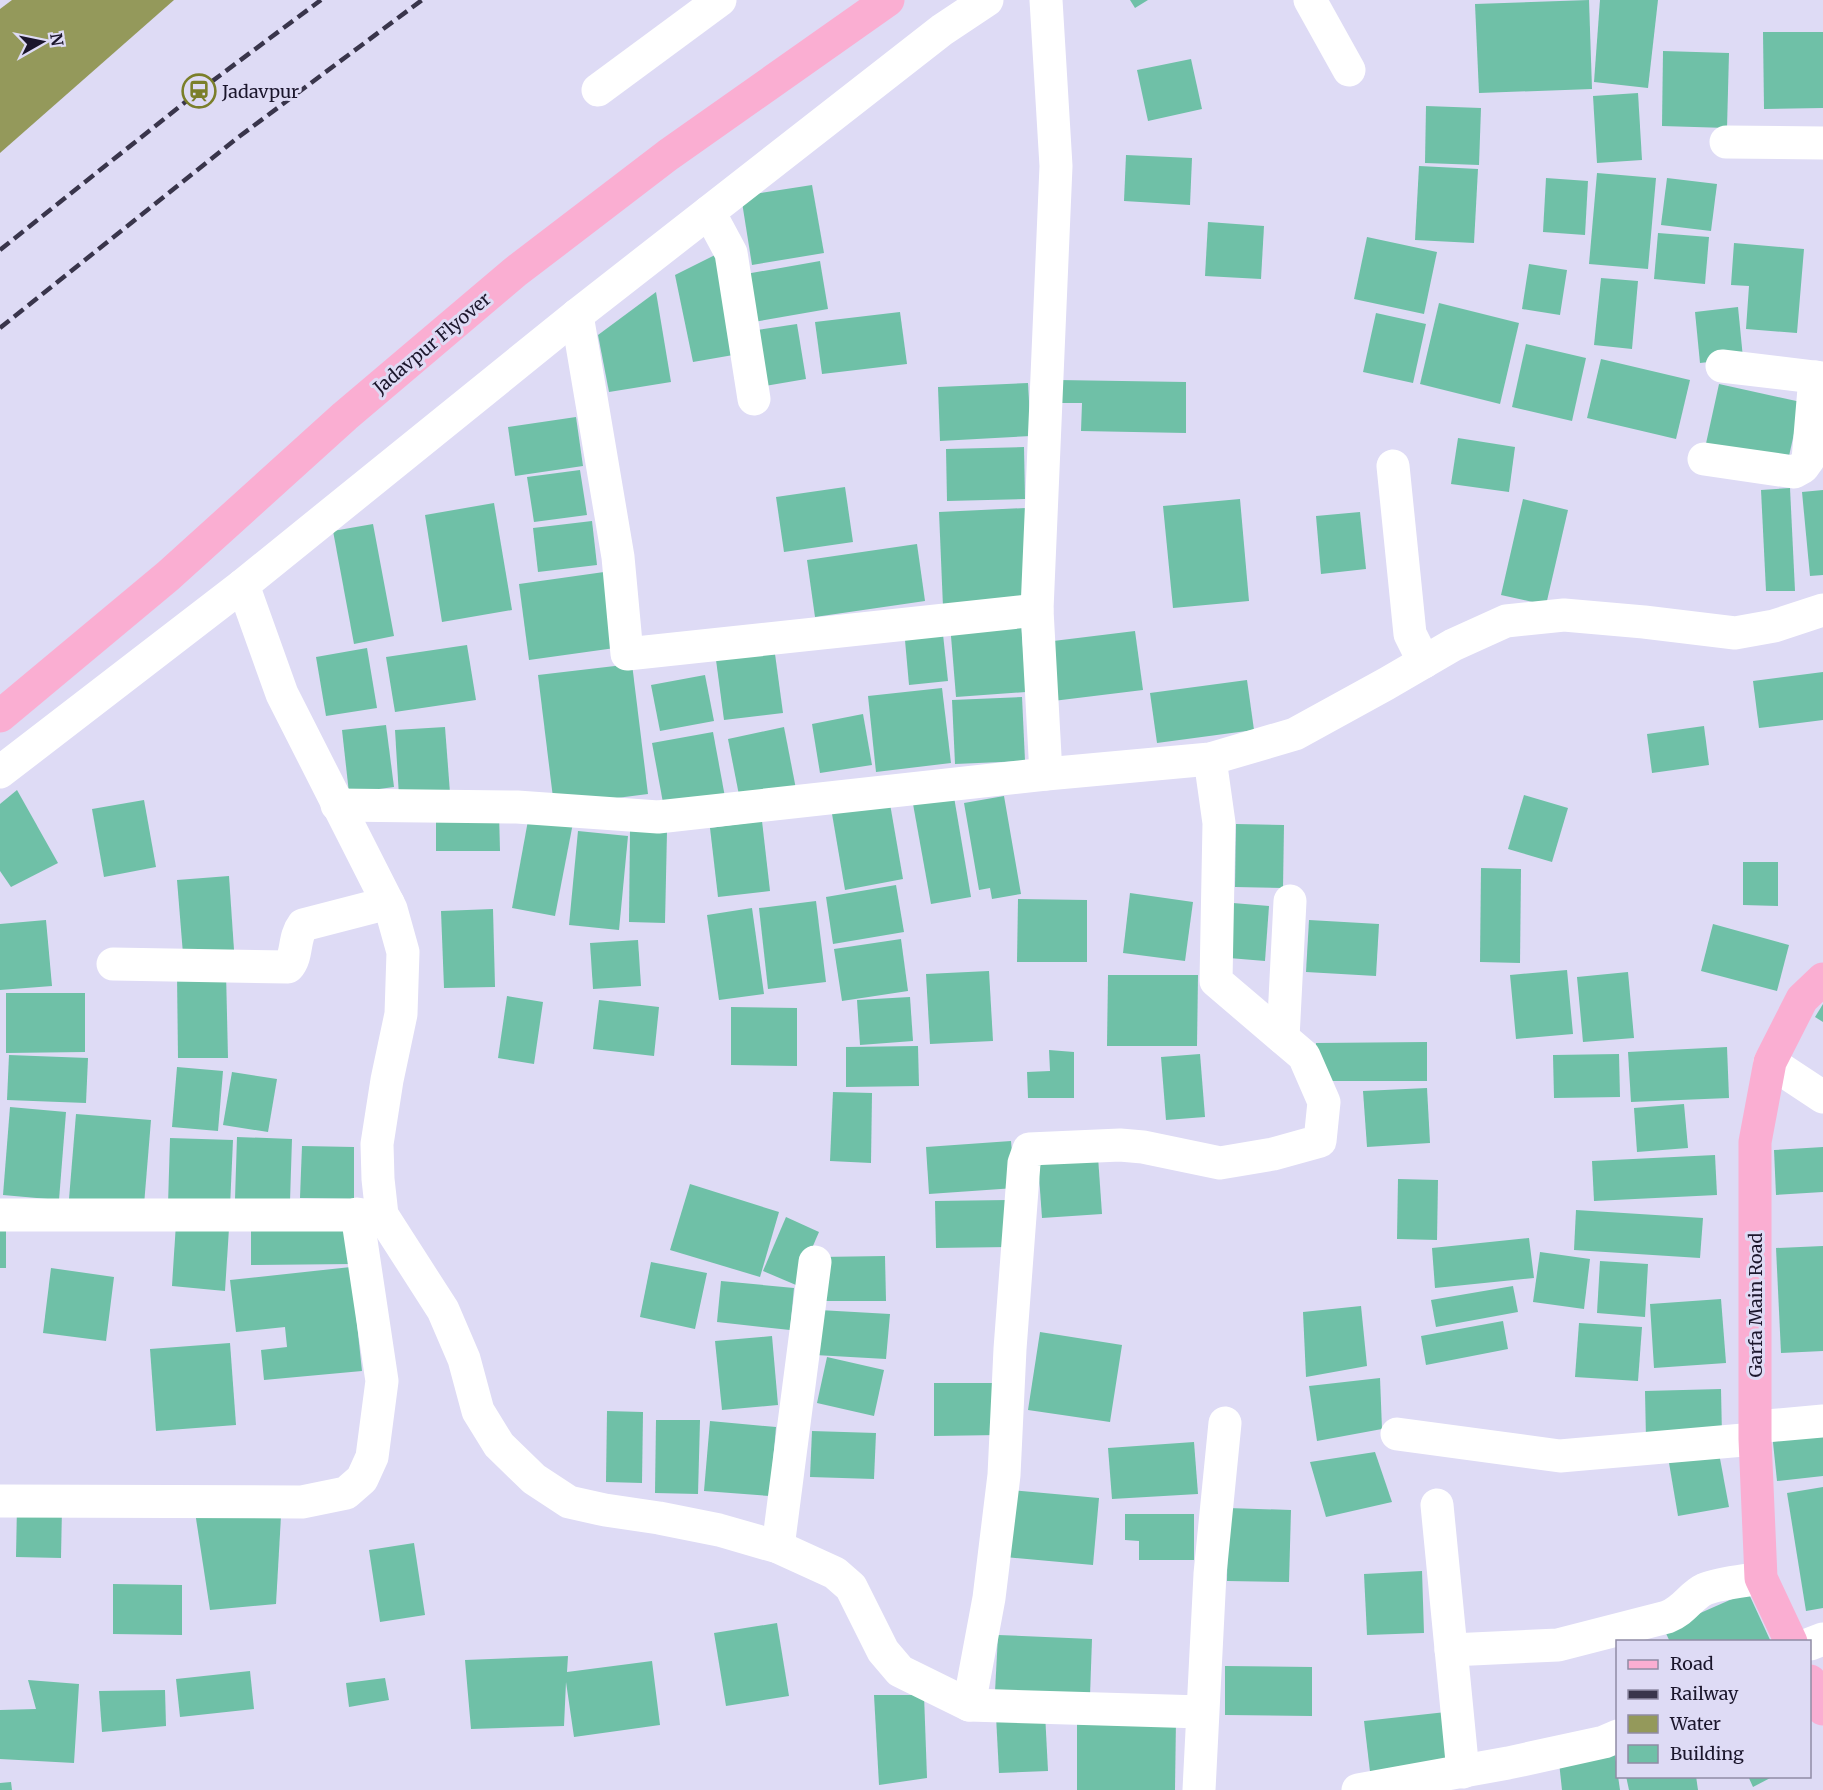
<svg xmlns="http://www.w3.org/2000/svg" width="1823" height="1790" font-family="Merriweather,serif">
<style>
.water{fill:#94995b}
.building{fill:#6fc0a7}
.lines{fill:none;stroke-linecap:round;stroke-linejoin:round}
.minor{stroke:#fff;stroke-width:33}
.major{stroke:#faaed2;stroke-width:33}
.rail{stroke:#39354b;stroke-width:4.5;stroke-dasharray:12 6;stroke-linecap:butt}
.labels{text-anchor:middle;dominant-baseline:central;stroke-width:6;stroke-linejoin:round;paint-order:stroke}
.poi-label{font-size:18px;fill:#1b162c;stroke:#dedbf5;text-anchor:start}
.street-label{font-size:18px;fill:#1b162c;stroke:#dedbf5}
</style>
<rect width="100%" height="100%" fill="#dedbf5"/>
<path class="water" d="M12 0H174L0 153V9Z"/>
<g class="building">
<path d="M1130 0H1148L1135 8Z"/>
<path d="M1589 0 1592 89 1479 93 1475 4Z"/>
<path d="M1600 0H1658L1648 88 1594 82Z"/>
<path d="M1763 32H1823V108L1764 109Z"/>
<path d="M1663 51 1729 53 1727 128 1662 126Z"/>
<path d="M1191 59 1202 109 1148 121 1137 70Z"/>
<path d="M1638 93 1642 160 1597 163 1593 96Z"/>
<path d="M1426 106 1481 108 1479 165 1425 163Z"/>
<path d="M1126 155 1192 158 1190 205 1124 201Z"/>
<path d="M1419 166 1478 169 1474 243 1415 240Z"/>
<path d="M1597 173 1656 178 1648 269 1589 264Z"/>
<path d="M1546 178 1588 181 1585 235 1543 232Z"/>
<path d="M1667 178 1717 184 1711 231 1661 225Z"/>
<path d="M812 185 824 253 752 265 741 196Z"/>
<path d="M1208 222 1264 226 1261 279 1205 276Z"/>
<path d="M1658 233 1709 237 1705 284 1654 279Z"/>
<path d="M1367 237 1437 252 1424 314 1354 299Z"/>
<path d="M1734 243 1804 249 1797 333 1746 329 1749 286 1731 285Z"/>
<path d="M721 252 739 354 693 362 675 275Z"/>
<path d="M820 261 828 309 748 323 740 275Z"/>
<path d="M1529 264 1567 270 1560 315 1522 309Z"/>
<path d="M1601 278 1638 281 1632 349 1594 345Z"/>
<path d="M656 292 671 382 609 392 598 335Z"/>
<path d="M1439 303 1519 323 1500 404 1420 384Z"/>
<path d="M1738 307 1743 358 1700 363 1695 312Z"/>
<path d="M900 312 907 364 822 374 815 322Z"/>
<path d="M1376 313 1426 324 1413 383 1363 372Z"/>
<path d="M797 324 806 379 759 387 750 331Z"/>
<path d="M1526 344 1586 358 1572 421 1512 407Z"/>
<path d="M1601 359 1690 380 1676 439 1587 418Z"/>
<path d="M1058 380 1186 382V433L1081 431 1082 403H1058Z"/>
<path d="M1028 383 1031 436 940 441 938 387Z"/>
<path d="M1719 384 1801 402 1787 465 1705 448Z"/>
<path d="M576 417 583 466 515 476 508 427Z"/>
<path d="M1458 438 1515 447 1509 492 1451 484Z"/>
<path d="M1024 447 1025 499 947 501 946 449Z"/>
<path d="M580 470 587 515 534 522 527 477Z"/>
<path d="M845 487 853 542 784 552 776 497Z"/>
<path d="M1790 488 1795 591H1766L1761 490Z"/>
<path d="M1823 490V575L1810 576 1802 492Z"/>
<path d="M1240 499 1249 601 1173 608 1163 506Z"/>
<path d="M1523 499 1568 510 1546 605 1501 595Z"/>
<path d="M494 503 512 610 442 622 425 515Z"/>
<path d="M1026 508 1030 603 943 607 939 512Z"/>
<path d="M1360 512 1366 569 1321 574 1316 516Z"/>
<path d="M592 521 597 565 538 572 533 528Z"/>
<path d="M373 524 394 636 354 644 333 531Z"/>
<path d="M917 544 925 601 815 617 807 560Z"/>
<path d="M604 572 615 648 529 660 519 584Z"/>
<path d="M1021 619 1026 692 956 697 950 624Z"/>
<path d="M942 625 948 681 909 685 904 629Z"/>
<path d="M1135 631 1143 690 1053 701 1045 642Z"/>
<path d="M467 645 476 700 395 712 386 657Z"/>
<path d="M367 648 377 708 326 716 316 657Z"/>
<path d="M775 654 783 713 724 720 716 660Z"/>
<path d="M632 664 648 794 554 806 538 675Z"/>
<path d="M1823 672V720L1759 728 1753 681Z"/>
<path d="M705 675 714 721 660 731 651 685Z"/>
<path d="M1247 680 1254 730 1157 743 1150 693Z"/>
<path d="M942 688 951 763 876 772 868 696Z"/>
<path d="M1022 697 1025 761 955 764 952 700Z"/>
<path d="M863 714 872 765 820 773 812 724Z"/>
<path d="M386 725 394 787 349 793 342 730Z"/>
<path d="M1704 726 1709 765 1652 773 1647 734Z"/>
<path d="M445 727 450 793 399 796 395 730Z"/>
<path d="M784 727 796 789 740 800 728 739Z"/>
<path d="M713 732 725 797 664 808 652 743Z"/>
<path d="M17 790 58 863 11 887 0 871V804Z"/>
<path d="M1524 795 1568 808 1552 862 1508 849Z"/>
<path d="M1004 796 1021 894 992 899 990 888 979 890 964 803Z"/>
<path d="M954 797 971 897 931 904 913 804Z"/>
<path d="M889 798 903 879 845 890 831 808Z"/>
<path d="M144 800 156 867 104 877 92 809Z"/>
<path d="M436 813H499L500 851H436Z"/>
<path d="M529 815 573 823 555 916 512 908Z"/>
<path d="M762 821 770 891 718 897 710 828Z"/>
<path d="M1236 824 1284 825 1283 888 1235 887Z"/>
<path d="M630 830 667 831 665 923 629 922Z"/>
<path d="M578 831 628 836 619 930 569 925Z"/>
<path d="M1743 862H1778V906L1743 905Z"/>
<path d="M1481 868 1521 869 1520 963 1480 962Z"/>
<path d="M229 876 234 950 183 954 177 880Z"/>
<path d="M896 885 904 932 833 944 826 897Z"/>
<path d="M1130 893 1193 902 1185 961 1123 953Z"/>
<path d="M1018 899 1087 900V962H1017Z"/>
<path d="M816 901 826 982 768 989 759 908Z"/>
<path d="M1233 903 1269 906 1265 961 1229 958Z"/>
<path d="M752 908 764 994 719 1000 707 915Z"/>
<path d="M493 909 495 987 444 988 441 911Z"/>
<path d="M46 920 52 986 0 990V924Z"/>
<path d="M1309 920 1379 924 1376 976 1306 972Z"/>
<path d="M1713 924 1789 945 1777 991 1701 971Z"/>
<path d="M901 939 908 991 842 1001 834 949Z"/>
<path d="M638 940 641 986 593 989 590 943Z"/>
<path d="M1567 970 1573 1034 1516 1039 1510 975Z"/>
<path d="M989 971 993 1041 930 1044 926 974Z"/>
<path d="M226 972 228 1058H178L177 973Z"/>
<path d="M1628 972 1634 1038 1583 1042 1577 977Z"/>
<path d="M1108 975H1198L1197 1046H1107Z"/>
<path d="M6 993H85V1052L6 1053Z"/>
<path d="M507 996 543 1002 534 1064 498 1058Z"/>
<path d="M910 997 913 1041 860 1045 857 1000Z"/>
<path d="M599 1000 659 1007 654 1056 593 1049Z"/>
<path d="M1823 1004V1022L1815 1017Z"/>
<path d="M731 1007 797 1008V1066L731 1065Z"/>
<path d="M1427 1042V1081H1317L1316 1043Z"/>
<path d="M918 1046 919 1086 846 1087V1047Z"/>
<path d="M1727 1047 1729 1098 1631 1102 1628 1052Z"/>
<path d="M1049 1050 1074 1052V1098H1028L1027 1072 1050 1071Z"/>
<path d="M1200 1054 1205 1117 1166 1120 1161 1057Z"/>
<path d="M1619 1054 1620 1097 1554 1098 1553 1055Z"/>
<path d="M9 1055 88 1058 86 1103 7 1100Z"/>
<path d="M177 1067 223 1071 218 1131 172 1127Z"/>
<path d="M232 1072 277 1079 268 1132 223 1125Z"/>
<path d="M1427 1088 1430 1143 1367 1147 1363 1091Z"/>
<path d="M833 1092 872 1093 871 1163 830 1161Z"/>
<path d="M1684 1104 1688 1148 1637 1152 1634 1108Z"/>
<path d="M10 1107 66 1112 59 1200 3 1195Z"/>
<path d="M76 1114 151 1120 144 1205 69 1199Z"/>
<path d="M237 1137 292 1139 290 1201 235 1199Z"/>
<path d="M170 1138 233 1140 230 1207 168 1205Z"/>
<path d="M1011 1141 1015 1188 929 1194 926 1147Z"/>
<path d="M302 1146 354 1147V1199L300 1198Z"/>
<path d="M1823 1147V1192L1776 1195 1774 1150Z"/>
<path d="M1715 1155 1717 1195 1594 1201 1592 1161Z"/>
<path d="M1098 1157 1102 1214 1042 1218 1038 1162Z"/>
<path d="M1398 1179 1438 1180 1437 1240 1397 1239Z"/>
<path d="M690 1184 779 1212 760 1277 670 1250Z"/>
<path d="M1008 1200 1009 1247 936 1248 935 1201Z"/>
<path d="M1576 1210 1703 1218 1700 1258 1574 1250Z"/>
<path d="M786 1217 819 1232 796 1285 763 1271Z"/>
<rect x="0" y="1218" width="6" height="50"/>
<path d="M353 1222V1264L251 1265V1223Z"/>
<path d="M176 1223 229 1228 225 1291 172 1286Z"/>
<path d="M1529 1238 1534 1278 1435 1288 1432 1248Z"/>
<path d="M1823 1246V1351L1781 1353 1776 1248Z"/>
<path d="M1540 1252 1590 1259 1584 1309 1533 1302Z"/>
<path d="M885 1256 886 1301H820V1257Z"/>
<path d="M1600 1261 1648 1264 1645 1317 1597 1313Z"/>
<path d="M651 1262 707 1273 695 1329 640 1317Z"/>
<path d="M351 1267 362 1371 264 1380 261 1350 287 1347 285 1327 236 1332 230 1280Z"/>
<path d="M51 1268 114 1277 106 1341 43 1333Z"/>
<path d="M721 1281 794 1288 790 1330 717 1322Z"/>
<path d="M1513 1286 1518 1312 1436 1327 1431 1300Z"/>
<path d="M1721 1299 1726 1363 1654 1368 1650 1304Z"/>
<path d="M1361 1306 1367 1366 1306 1377 1303 1312Z"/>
<path d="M819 1310 890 1314 886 1359 815 1355Z"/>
<path d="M1503 1321 1508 1349 1426 1365 1421 1336Z"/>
<path d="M1579 1323 1642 1327 1638 1381 1575 1377Z"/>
<path d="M1040 1332 1122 1345 1110 1422 1028 1410Z"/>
<path d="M772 1336 778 1405 722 1410 715 1341Z"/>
<path d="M230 1343 236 1425 156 1431 150 1349Z"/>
<path d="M827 1357 884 1370 874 1416 817 1403Z"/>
<path d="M1380 1378 1382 1429 1317 1441 1309 1386Z"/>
<path d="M934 1383H999V1435L934 1436Z"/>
<path d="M1721 1389 1722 1437 1646 1439 1645 1391Z"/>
<path d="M607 1411 643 1412 642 1483 606 1482Z"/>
<path d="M656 1420H700L698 1494 655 1493Z"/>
<path d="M710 1421 776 1427 770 1496 704 1491Z"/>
<path d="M1823 1427V1476L1777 1481 1772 1433Z"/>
<path d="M812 1431 876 1433 874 1479 810 1477Z"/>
<path d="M1194 1442 1198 1494 1112 1499 1108 1448Z"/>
<path d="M1718 1448 1729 1507 1678 1516 1668 1457Z"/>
<path d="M1375 1452 1392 1502 1326 1517 1310 1462Z"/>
<path d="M1823 1487V1608L1806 1611 1787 1493Z"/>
<path d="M1010 1490 1099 1498 1093 1565 1005 1557Z"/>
<path d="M17 1506 62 1507 61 1558 16 1557Z"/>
<path d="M1228 1508 1291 1510 1289 1582 1227 1581Z"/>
<path d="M195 1512 281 1516 276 1604 210 1610Z"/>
<path d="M1125 1514H1194V1560H1139V1541L1125 1540Z"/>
<path d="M414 1543 425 1615 380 1622 369 1550Z"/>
<path d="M1422 1571 1424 1633 1367 1635 1364 1574Z"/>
<path d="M113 1584 182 1585V1635L113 1634Z"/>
<path d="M1748 1592 1771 1642H1670L1664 1629Z"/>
<path d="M777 1623 789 1696 726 1706 714 1633Z"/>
<path d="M998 1635 1092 1639 1090 1696 995 1692Z"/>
<path d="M568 1656 567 1672 652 1661 660 1725 574 1737 566 1682 564 1726 471 1729 465 1660Z"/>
<path d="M1225 1666 1312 1667V1716L1225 1715Z"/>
<path d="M250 1671 254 1709 180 1717 176 1679Z"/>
<path d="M385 1678 389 1700 349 1707 346 1683Z"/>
<path d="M28 1680 79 1684 74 1763 0 1759V1710L36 1709Z"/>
<path d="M165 1690 166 1726 102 1732 99 1691Z"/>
<path d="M874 1695H924L927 1778 879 1785Z"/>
<path d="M1446 1712 1453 1771 1371 1780 1364 1721Z"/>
<path d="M1045 1713 1048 1771 999 1773 996 1716Z"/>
<path d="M1077 1718H1176L1175 1790H1077Z"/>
<path d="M1615 1755 1620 1790H1562L1559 1762Z"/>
<path d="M1626 1776H1696L1698 1790H1629Z"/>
<path d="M1748 1776H1774L1753 1787Z"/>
<path d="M11 1782 12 1790H0V1783Z"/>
</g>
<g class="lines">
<g class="minor">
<path d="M1046 0 1056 166 1037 610 1046 774"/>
<path d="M1310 0 1349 70"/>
<path d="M598 90 720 0"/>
<path d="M1726 142 1823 143"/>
<path d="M709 212 731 253 754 399"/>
<path d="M577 315 618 557 627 654 1037 610"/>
<path d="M1722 366 1823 378"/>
<path d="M1704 459 1794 472 1803 467 1808 460 1815 377"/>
<path d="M1393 466 1410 634 1424 662"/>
<path d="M243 585 282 694 391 909 403 952 401 1014 387 1080 377 1144 378 1179 382 1215 443 1310 464 1359 478 1411 499 1445 534 1479 569 1502 605 1510 659 1518 719 1530 778 1547 835 1573 851 1587 883 1651 900 1671 969 1705 1202 1712"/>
<path d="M0 772 243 585 577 315 942 30 987 0"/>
<path d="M337 805 517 807 658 817 1046 774 1210 759 1295 734 1386 684 1453 645 1506 621 1564 615 1644 622 1735 633 1774 626 1823 610"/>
<path d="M113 964 288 967C298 956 293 938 303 925L388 903"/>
<path d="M1283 1038 1290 901"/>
<path d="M1770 1062 1823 1097"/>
<path d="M0 1215H379"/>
<path d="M1755 1427 1823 1421"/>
<path d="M1397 1434 1560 1456 1755 1439"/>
<path d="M0 1501 302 1502 346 1493 362 1479 372 1457 382 1381 357 1214"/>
<path d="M1437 1505 1463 1772"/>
<path d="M778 1547 815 1262"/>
<path d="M1810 1644 1823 1639"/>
<path d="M1451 1650 1558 1645 1667 1617C1685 1610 1690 1596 1705 1589 1720 1583 1744 1581 1761 1578"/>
<path d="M969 1705 989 1598 1004 1475 1010 1349 1024 1163 1029 1149 1120 1145 1143 1147 1220 1163 1273 1154 1320 1141 1324 1102 1304 1056 1216 981 1219 823 1210 759"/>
<path d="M1199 1790 1210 1574 1225 1423"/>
<path d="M1358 1790 1508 1763 1604 1742 1618 1736"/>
</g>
<g class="major">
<path d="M0 716 168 576 345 416 515 272 668 155 888 0"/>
<path d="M1791 1642 1761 1578 1755 1439V1142L1770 1062 1802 999 1823 979"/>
<path d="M1810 1681 1823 1709"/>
</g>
<g class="rail">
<path d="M0 250 199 91 321 0"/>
<path d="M0 328 236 139 422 0"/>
</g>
</g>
<defs>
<g id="station-ring" transform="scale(1.725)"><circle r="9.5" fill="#dedbf5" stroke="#7b7f2a" stroke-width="1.5"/><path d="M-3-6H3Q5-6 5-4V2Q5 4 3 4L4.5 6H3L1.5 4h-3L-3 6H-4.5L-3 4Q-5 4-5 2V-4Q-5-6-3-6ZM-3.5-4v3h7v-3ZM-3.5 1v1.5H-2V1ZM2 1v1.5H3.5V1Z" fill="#7b7f2a"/></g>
</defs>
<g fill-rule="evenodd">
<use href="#station-ring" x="199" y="91"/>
</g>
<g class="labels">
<g class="poi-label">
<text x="222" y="91">Jadavpur</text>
</g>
<g class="street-label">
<text transform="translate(432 343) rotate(-40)">Jadavpur Flyover</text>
<text transform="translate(1755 1305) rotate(-90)">Garfa Main Road</text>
</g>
</g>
<rect x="1616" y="1640" width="195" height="138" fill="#dedbf5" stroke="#908ca5" stroke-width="1.5"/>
<rect x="1628" y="1660" width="30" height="9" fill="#faaed2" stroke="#908ca5" stroke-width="1.5"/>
<text x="1670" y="1670" font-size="18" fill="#1b162c">Road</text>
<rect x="1628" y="1690" width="30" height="9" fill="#39354b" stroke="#908ca5" stroke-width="1.5"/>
<text x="1670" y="1700" font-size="18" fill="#1b162c">Railway</text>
<rect x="1628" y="1715" width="30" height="18" fill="#94995b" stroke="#908ca5" stroke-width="1.5"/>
<text x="1670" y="1730" font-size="18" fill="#1b162c">Water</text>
<rect x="1628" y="1745" width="30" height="18" fill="#6fc0a7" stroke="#908ca5" stroke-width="1.5"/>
<text x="1670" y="1760" font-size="18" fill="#1b162c">Building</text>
<g transform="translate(42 42) rotate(81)" stroke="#dedbf5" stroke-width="4.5" paint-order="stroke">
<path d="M0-4.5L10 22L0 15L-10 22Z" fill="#1b162c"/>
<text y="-9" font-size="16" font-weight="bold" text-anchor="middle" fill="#1b162c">N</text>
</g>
</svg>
